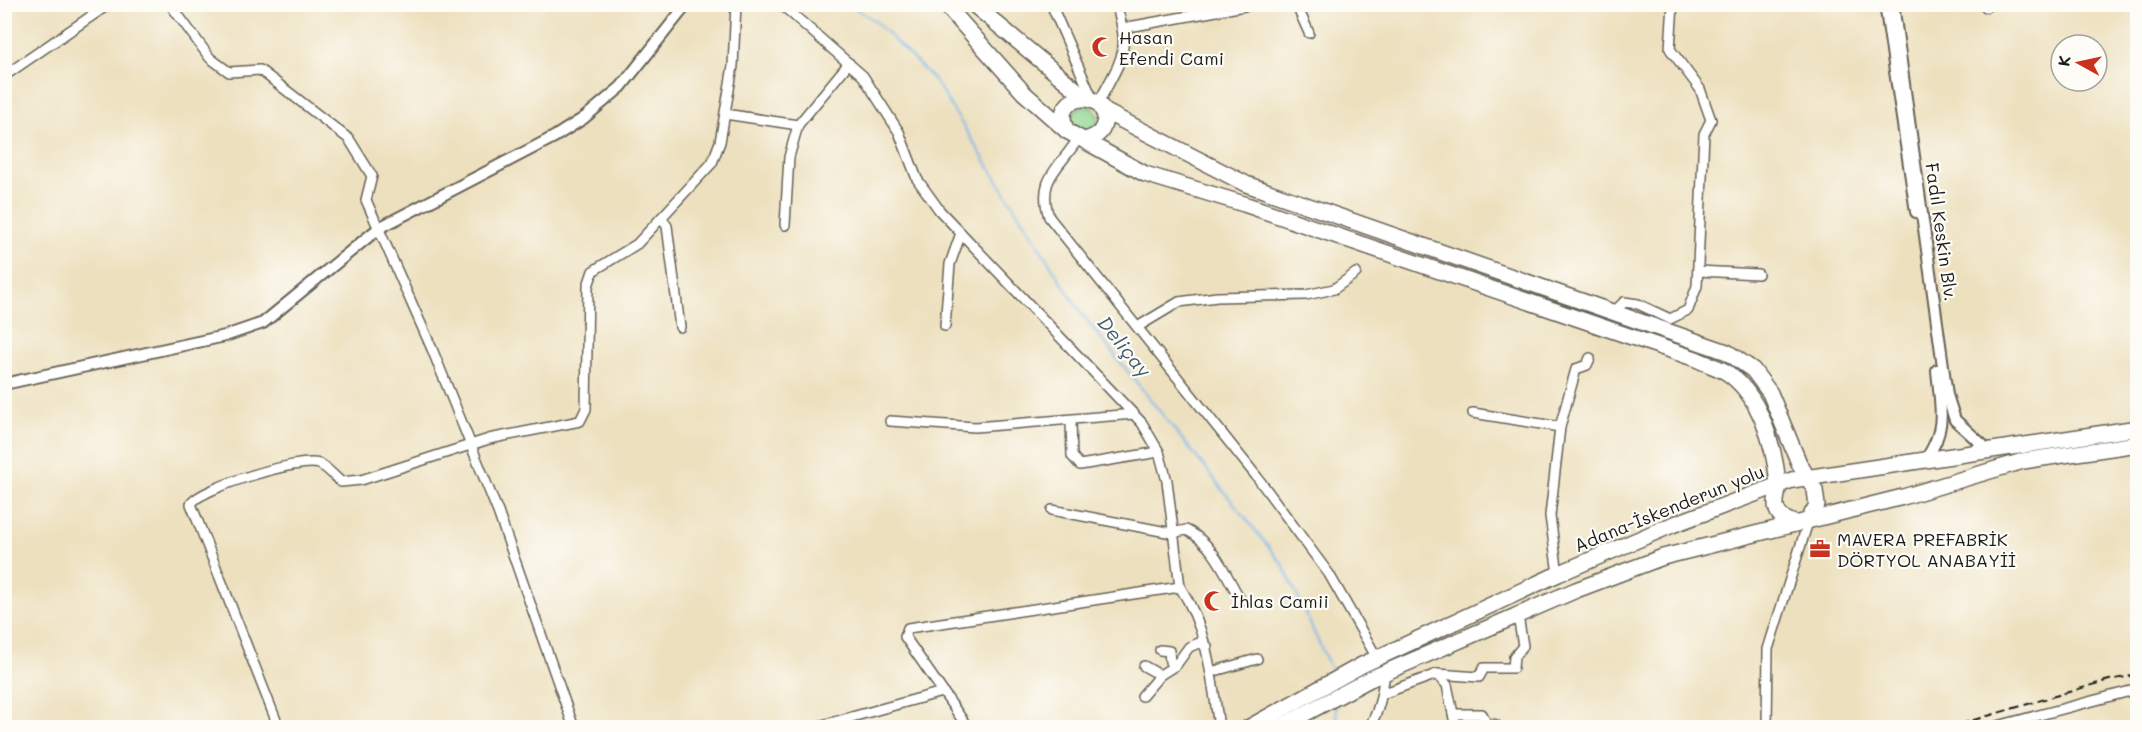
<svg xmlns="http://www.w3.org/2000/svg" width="2142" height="732" font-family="Mali,sans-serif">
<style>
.green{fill:#8fd691;stroke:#567956;stroke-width:1.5}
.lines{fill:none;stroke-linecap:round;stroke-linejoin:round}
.stream{stroke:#78b6eb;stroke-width:2}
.minor-casing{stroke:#656155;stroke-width:12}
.tertiary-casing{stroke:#656155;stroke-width:14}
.trunk-casing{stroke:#656155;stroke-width:18}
.minor{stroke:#fff;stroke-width:9}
.tertiary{stroke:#fff;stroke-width:10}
.trunk{stroke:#fff;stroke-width:15}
.rail{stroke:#1c1c1c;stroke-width:2;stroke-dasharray:9 4.5;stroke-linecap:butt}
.labels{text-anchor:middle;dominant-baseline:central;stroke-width:4.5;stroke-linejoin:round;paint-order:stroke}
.poi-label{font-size:18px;fill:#1c1c1c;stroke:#fdfcf7;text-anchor:start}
.street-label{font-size:18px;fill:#1c1c1c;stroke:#fdfcf7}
.water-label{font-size:20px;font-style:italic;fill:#415a6f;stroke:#fdfcf7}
</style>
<rect width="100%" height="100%" fill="#fdfcf7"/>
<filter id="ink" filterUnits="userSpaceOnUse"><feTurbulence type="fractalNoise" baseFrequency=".0167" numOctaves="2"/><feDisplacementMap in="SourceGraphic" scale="12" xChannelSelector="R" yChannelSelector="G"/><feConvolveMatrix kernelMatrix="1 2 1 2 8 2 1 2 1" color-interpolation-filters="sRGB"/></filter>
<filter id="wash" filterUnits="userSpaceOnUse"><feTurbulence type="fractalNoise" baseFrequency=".008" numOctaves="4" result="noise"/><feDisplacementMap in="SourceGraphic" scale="24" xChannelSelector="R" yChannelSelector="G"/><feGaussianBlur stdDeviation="1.35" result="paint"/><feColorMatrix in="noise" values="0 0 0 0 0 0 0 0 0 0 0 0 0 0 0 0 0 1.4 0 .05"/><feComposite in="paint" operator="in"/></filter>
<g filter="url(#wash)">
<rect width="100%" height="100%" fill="#ede0be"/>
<circle class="green" cx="1085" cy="119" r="13"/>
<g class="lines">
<g class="stream">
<path d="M848 4 875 21 935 81 1081 313 1283 565 1330 667 1331 676"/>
<path d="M1335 705 1338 728"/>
</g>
</g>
</g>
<g filter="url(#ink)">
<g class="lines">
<g class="minor-casing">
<g id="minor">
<path d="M170 4 210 58 229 72 260 70 349 139 372 176 366 200 432 349 498 512 574 728"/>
<path d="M781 4 863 76 899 132 917 179 940 211 1142 423 1159 452 1167 481 1180 587C1208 630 1212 679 1219 728"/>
<path d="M1051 4 1093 100"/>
<path d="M1296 4 1309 33"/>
<path d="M1986 7V4"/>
<path d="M1123 28 1255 4"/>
<path d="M4 76 109 4"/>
<path d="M1098 104C1120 60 1132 54 1116 4"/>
<path d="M725 114 798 125 789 157 785 225"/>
<path d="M798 125 849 63"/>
<path d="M1078 139C1058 170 1037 178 1049 217L1257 477 1329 574 1377 658"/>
<path d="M661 218 667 226 680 327"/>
<path d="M1698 271 1758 274"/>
<path d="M1614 312 1624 302 1638 304 1670 319 1688 310 1697 286 1704 134 1711 120 1700 89 1670 49 1673 4"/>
<path d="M945 326 950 264 961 233"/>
<path d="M1139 326 1179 302 1217 297 1306 295 1334 289 1356 273"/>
<path d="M1473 413 1560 427 1550 516 1558 574"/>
<path d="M890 421 975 427 1134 414"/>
<path d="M1071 421 1072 456 1080 465 1159 452"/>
<path d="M1560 427 1576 369 1587 365 1590 358"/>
<path d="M1052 510 1172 533 1186 530C1213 542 1226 575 1241 601"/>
<path d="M1160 650 1169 651 1170 662 1176 665"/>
<path d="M1144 666 1160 675"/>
<path d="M1211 672 1257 659"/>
<path d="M1437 674 1479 677 1484 668H1513L1514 657 1523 646 1518 616"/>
<path d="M1382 694 1437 674 1447 685 1456 728"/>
<path d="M1142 696 1160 675 1176 665 1189 647 1199 643 1207 646"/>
<path d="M1453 714H1482L1486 723 1496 725"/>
<path d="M279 728 191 504C200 488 301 457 319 464 327 467 335 477 341 482L361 480 489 439 580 421 586 409 588 286 593 271 637 244 712 163 720 142 733 66 736 4"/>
<path d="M812 728 942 692"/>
<path d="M968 728 905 637 908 628 1180 587"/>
<path d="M1368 728C1380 712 1382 692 1385 673"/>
<path d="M1767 728 1768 649 1809 519"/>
<path d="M1990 728 2138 689"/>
</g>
</g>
<g class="tertiary-casing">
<g id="tertiary">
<path d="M1885 4 1916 212"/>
<path d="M1893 4 1947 395 1955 420 1987 449"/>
<path d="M4 384 225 336 263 323 379 228 554 137 584 118 621 87 687 4"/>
<path d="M1926 459C1948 428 1940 405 1937 370"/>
</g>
</g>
<g class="trunk-casing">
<g id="trunk">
<path d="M945 4 1024 93 1067 131"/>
<path d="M973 4 1086 98"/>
<path d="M1102 110 1246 184 1727 352 1753 370 1770 393 1799 463 1815 490 1817 505 1809 519"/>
<path d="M1085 140C1093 138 1100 135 1103 127 1117 89 1046 89 1067 131L1145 174 1244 204 1696 359C1706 364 1717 367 1726 372 1760 394 1774 445 1778 483 1780 492 1773 500 1777 510 1780 518 1787 520 1794 523"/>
<path d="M1248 728 1362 665 1558 574 1672 525 1792 480 2138 428"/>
<path d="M1278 728 1370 679 1576 590 1663 557 1903 497 2023 461 2138 444"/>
</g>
</g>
<use href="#minor" class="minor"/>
<use href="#tertiary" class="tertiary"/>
<use href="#trunk" class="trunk"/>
<path class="rail" d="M1947 728 2109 680 2138 675"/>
</g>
</g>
<defs>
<g id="mosque-bare" transform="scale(1.62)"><path d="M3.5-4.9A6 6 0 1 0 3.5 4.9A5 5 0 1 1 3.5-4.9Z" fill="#c8321e" stroke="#fdfcf7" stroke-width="2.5" paint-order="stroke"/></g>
<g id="office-bare" transform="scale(1.62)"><path d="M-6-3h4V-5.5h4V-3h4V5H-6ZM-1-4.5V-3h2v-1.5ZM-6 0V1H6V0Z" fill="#c8321e" stroke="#fdfcf7" stroke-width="2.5" paint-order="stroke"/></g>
</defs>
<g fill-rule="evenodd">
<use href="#mosque-bare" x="1102" y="47"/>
<use href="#office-bare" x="1820" y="549"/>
<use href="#mosque-bare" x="1214" y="601"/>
</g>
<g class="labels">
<g class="poi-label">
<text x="1119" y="37">Hasan<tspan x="1119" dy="21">Efendi Cami</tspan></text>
<text x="1837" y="539">MAVERA PREFABRİK<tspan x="1837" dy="21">DÖRTYOL ANABAYİİ</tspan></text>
<text x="1231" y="601">İhlas Camii</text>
</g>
<g class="street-label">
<text transform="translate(1942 232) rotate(82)">Fadıl Keskin Blv.</text>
<text transform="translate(1669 508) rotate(-22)">Adana-İskenderun yolu</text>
</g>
<g class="water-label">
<text transform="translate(1125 346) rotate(51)">Deliçay</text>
</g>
</g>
<rect width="2142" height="732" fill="none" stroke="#fdfcf7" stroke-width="24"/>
<g transform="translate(2079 63) rotate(278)"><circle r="28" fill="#fdfcf7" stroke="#a3a29f" stroke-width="1.5"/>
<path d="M0-4.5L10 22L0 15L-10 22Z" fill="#c8321e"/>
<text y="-9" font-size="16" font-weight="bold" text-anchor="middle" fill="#1c1c1c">K</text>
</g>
</svg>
